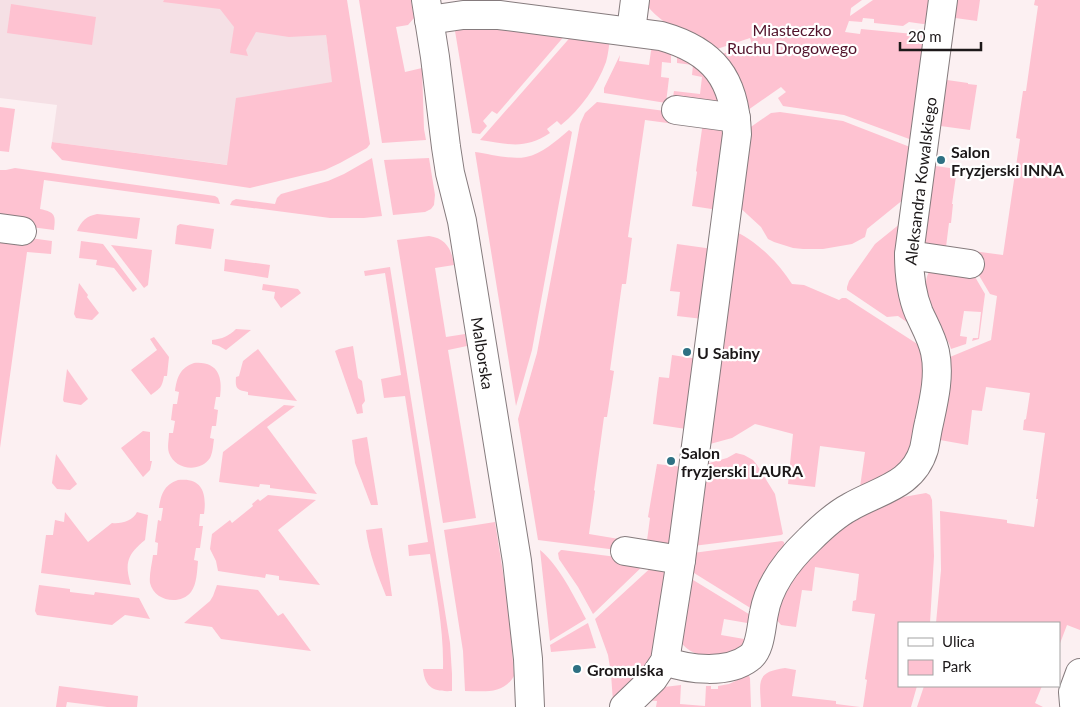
<svg xmlns="http://www.w3.org/2000/svg" width="1080" height="707" font-family="Lato,sans-serif">
<style>
.built{fill:#f5e0e5}
.green{fill:#fec2d1}
.lines{fill:none;stroke-linecap:round;stroke-linejoin:round}
.street-casing{stroke:#857b7d;stroke-width:30}
.street{stroke:#fff;stroke-width:28}
.poi-dot{fill:#2e7083;stroke:#fff;stroke-width:2}
.labels{text-anchor:middle;dominant-baseline:central;stroke-width:4.5;stroke-linejoin:round;paint-order:stroke}
.park-label{font-size:16px;fill:#52132b;stroke:#fff}
.poi-label{font-size:16px;font-weight:bold;fill:#1c1819;stroke:#fff;text-anchor:start}
.street-label{font-size:16px;fill:#1c1819;stroke:#fff}
</style>
<rect width="100%" height="100%" fill="#fcf0f2"/>
<path class="built" d="M0 0H321L343 157 276 171 52 142 57 105 0 98Z"/>
<g class="green">
<path d="M164 0H347L370 144 367 148 340 163 325 170 250 188 62 160 51 148 52 142 227 165 236 98 332 82 326 35 289 37 256 32 246 50 248 56 230 53 234 27 220 9 163 2Z"/>
<path d="M359 0H411L414 18 408 25 396 27 405 72 422 68 424 129 426 140 382 143Z"/>
<path d="M644 0H862L851 8 850 16 873 0H934L931 23 923 24 909 22 903 26 874 23V19L863 18 862 22 849 21 845 32 860 34 861 29 924 35 929 38 912 140 844 115 783 106 778 98 786 92 781 87 748 110 716 56 752 44 750 38 711 51C694 41 651 18 644 0Z"/>
<path d="M950 0H980L977 21 948 17Z"/>
<path d="M1035 0H1080V630L1067 625 1059 646V623H936L941 570 940 511 1007 520V523L1034 527 1038 499H1036L1045 433 1023 430 1024 420 1026 419 1030 393 986 387 982 411 972 410 968 445 940 440 938 439 937 427 950 357 991 340 997 296 990 294 974 267 973 251 1003 255 1020 139 1016 138 1023 91H1026L1038 6 1034 5Z"/>
<path d="M11 4 96 17 92 45 7 33Z"/>
<path d="M454 25 567 33 497 114 492 111 483 121 487 126 480 134 472 133Z"/>
<path d="M574 33 610 38C609 46 608 55 606 62 597 86 581 109 561 125L557 121 547 129 550 133C524 150 509 144 480 140Z"/>
<path d="M652 44 671 47V63L662 62 661 77 669 78 666 103 604 93V88L620 55 619 61 649 65Z"/>
<path d="M684 52 707 70 721 106 672 103 674 91 700 94 702 77 692 75 693 65 677 63V58Z"/>
<path d="M940 79 968 83V84L977 85 970 130 933 125Z"/>
<path d="M597 102 665 111 676 121 675 124 645 120 628 237 632 238 626 284H622L610 370 614 371 607 417H604L594 490 595 491 589 534 619 539 617 550 538 540 518 419 537 353 580 124 585 113Z"/>
<path d="M0 107 15 109 9 152 0 151Z"/>
<path d="M780 112 843 121 910 147 904 199 867 229 865 237 852 244 823 249H803L793 248 774 242 768 239 761 227 736 204 745 131 771 113Z"/>
<path d="M703 122 720 126 726 134 718 210 692 206 697 172 696 171Z"/>
<path d="M569 130 572 132 532 350 516 406 475 152C490 154 511 160 526 157 542 154 556 141 569 130Z"/>
<path d="M372 158 382 216 364 218H330L230 205 232 201 236 199 275 204 277 198 281 194 328 181 344 174Z"/>
<path d="M429 158 435 195 434 205 431 209 425 212 393 215 384 160Z"/>
<path d="M928 165 957 169 952 204H953L951 223H949L945 255 922 243Z"/>
<path d="M15 168 215 196 218 198 220 204 44 180 40 209C55 212 56 215 54 230L0 223V170H6Z"/>
<path d="M97 214 140 218 137 239 77 231C81 221 87 216 97 214Z"/>
<path d="M901 223 917 329 898 316 887 317 847 290V287L849 281 875 244Z"/>
<path d="M180 224 214 229 211 249 175 244 177 226Z"/>
<path d="M735 232C742 234 747 238 753 242 769 254 781 267 792 284L804 285 839 300 842 298H846L922 347 928 369 908 460 855 495 856 487H860L865 452 820 446 815 487 788 484 793 434 755 424 732 438 710 444Z"/>
<path d="M0 234 52 241 51 254 27 252 0 448Z"/>
<path d="M429 236C446 238 452 250 454 265L435 268 446 337 465 334 467 346 448 350 476 518 443 523 397 240Z"/>
<path d="M81 241 103 244 137 289 133 292 114 268 96 265 97 260 79 258Z"/>
<path d="M677 244 713 249 703 319 677 316 680 292 670 291Z"/>
<path d="M111 245 152 250 148 285 144 288Z"/>
<path d="M225 259 270 265 268 278 224 271Z"/>
<path d="M390 267 450 643 452 674V691C434 692 425 688 423 669H443C444 630 436 592 430 554L409 556 408 545 428 542 405 396 384 398 381 379 401 375 385 273 365 276 364 271Z"/>
<path d="M930 270H971L985 294 979 339 972 341 973 338H978L981 312 964 311 960 336 967 337 966 344 951 349C948 335 933 327 928 313 926 308 927 299 926 293 926 285 925 278 930 270Z"/>
<path d="M79 283 88 295 87 297 99 313 92 320 76 318 74 314Z"/>
<path d="M263 284 298 289 301 293 281 308 274 298 275 292 262 290Z"/>
<path d="M236 329 251 330 226 350 219 346 212 344V340C222 339 229 336 236 329Z"/>
<path d="M154 337 169 357 167 376H164C162 388 160 388 151 395L131 370 157 350 150 339Z"/>
<path d="M353 346 358 378 362 381 365 401 362 405 363 413 357 414 335 351 339 349Z"/>
<path d="M258 349 297 401 248 395V392C237 390 235 389 236 377L239 376 243 361Z"/>
<path d="M672 355 698 359 686 429 653 424 659 377 669 378Z"/>
<path d="M194 363C218 361 223 377 220 397H216L214 409 218 410 216 426H212L210 438 214 439C213 445 213 452 210 458 200 473 175 470 169 453 167 446 169 440 169 433H173L175 421 171 420 173 404H177L179 392 175 391C177 377 180 368 194 363Z"/>
<path d="M67 369 88 399 81 405 64 402 63 400Z"/>
<path d="M284 405 295 406 267 427 317 494 270 488V485L260 484 259 487 219 482 223 452Z"/>
<path d="M143 431 150 432V461H152L150 470 143 477 121 448Z"/>
<path d="M367 437 378 505H371L355 463 352 440Z"/>
<path d="M736 453 744 455 753 460 757 465 775 494 783 534 781 535 693 546 702 465 727 458Z"/>
<path d="M56 454 77 484 70 490 57 489 52 483Z"/>
<path d="M657 464 683 467 671 544 646 548 650 518 648 517Z"/>
<path d="M178 480C202 477 207 493 204 514H200L199 526H203L200 548H196L194 560 198 561C197 571 197 584 191 592 180 606 154 601 150 583 149 574 152 564 153 555H157L158 543 155 542 158 520 161 521 163 508H159C161 494 164 485 178 480Z"/>
<path d="M926 493 930 495 932 500 934 556 930 623H899V686H917L911 707H863L867 680 865 679 875 614 852 611 853 601 856 600 859 574 815 567 812 591 802 590 796 627 781 625 776 619V598L833 529 892 499Z"/>
<path d="M268 495 316 500 278 530 320 585 279 580V576L266 574 265 578 218 571 216 561 210 549 212 534 230 520 232 523 253 506 252 504 258 499 260 501Z"/>
<path d="M65 512 88 542 112 523C121 524 133 521 137 512L148 515 145 540C128 554 124 562 131 585L41 573 46 535H53L55 520 64 522Z"/>
<path d="M495 522 509 611 514 676C503 695 484 691 465 691L463 651 444 530Z"/>
<path d="M382 528 392 596H386C378 575 369 554 366 530Z"/>
<path d="M782 541 784 542 785 549 752 609 686 568 693 553Z"/>
<path d="M540 550C559 565 575 598 586 619L550 641Z"/>
<path d="M561 550H562L648 561 593 614 578 587 559 559 558 553Z"/>
<path d="M656 563 667 573 653 661 613 702 611 674 608 655 595 619Z"/>
<path d="M685 575 752 616 753 624 724 619 721 635 750 640 738 653C715 655 695 662 679 640Z"/>
<path d="M39 585 70 589V592L94 595 95 592 139 598 150 619 125 615 112 625 37 615 35 611Z"/>
<path d="M217 585 258 590 278 616 283 613 311 651 221 639 212 627 184 623 210 601 213 596Z"/>
<path d="M588 623 596 648 551 652 550 645Z"/>
<path d="M785 668 796 670 792 696 836 701V704L860 707H761C760 682 755 672 785 668Z"/>
<path d="M746 676H749L750 678 751 707H656L657 701 641 700 664 687 681 685 680 704 705 706 706 686H711V689H718V686L729 684Z"/>
<path d="M59 686 138 696 137 707H107L67 702 66 707H56Z"/>
<path d="M924 686H1042L1035 703 1043 707H917Z"/>
</g>
<g class="lines">
<g class="street-casing">
<g id="street">
<path d="M426 0 435 57 446 147 450 173 462 221 517 561 528 659 530 707"/>
<path d="M429 20 463 15H499L661 36C714 51 735 79 737 134L681 560 665 661 653 679 624 707"/>
<path d="M631 31 635 0"/>
<path d="M676 110 736 118"/>
<path d="M0 228 22 231"/>
<path d="M909 255 970 264"/>
<path d="M625 551 681 560"/>
<path d="M665 661C689 670 728 674 749 658 761 650 761 626 764 613 769 584 788 560 809 540 821 528 835 515 850 507 879 490 913 486 924 449 926 440 927 431 929 423 934 400 940 375 935 352 932 338 925 326 919 313 911 294 909 275 909 254L943 0"/>
<path d="M1079 707 1074 704 1073 692 1080 673"/>
</g>
</g>
<use href="#street" class="street"/>
</g>
<g class="poi-dot">
<circle cx="941" cy="160" r="5"/>
<circle cx="687" cy="352" r="5"/>
<circle cx="671" cy="461" r="5"/>
<circle cx="577" cy="669" r="5"/>
</g>
<g class="labels">
<g class="park-label">
<text x="792" y="29">Miasteczko<tspan x="792" dy="18">Ruchu Drogowego</tspan></text>
</g>
<g class="poi-label">
<text x="951" y="151">Salon<tspan x="951" dy="18">Fryzjerski INNA</tspan></text>
<text x="697" y="352">U Sabiny</text>
<text x="681" y="452">Salon<tspan x="681" dy="18">fryzjerski LAURA</tspan></text>
<text x="587" y="669">Gromulska</text>
</g>
<g class="street-label">
<text transform="translate(920 181) rotate(-83)">Aleksandra Kowalskiego</text>
<text transform="translate(483 353) rotate(81)">Malborska</text>
</g>
</g>
<rect x="898" y="622" width="162" height="65" fill="#ffffff" stroke="#a4a3a3"/>
<rect x="908" y="638" width="25" height="8" fill="#ffffff" stroke="#a4a3a3"/>
<text x="942" y="647" font-size="15" fill="#1c1819">Ulica</text>
<rect x="908" y="660" width="25" height="15" fill="#fec2d1" stroke="#a4a3a3"/>
<text x="942" y="672" font-size="15" fill="#1c1819">Park</text>
<path d="M900 42v8h81v-8" fill="none" stroke="#1c1819" stroke-width="2.5"/>
<text x="908" y="42" font-size="15" fill="#1c1819" stroke="#ffffff" stroke-width="4" paint-order="stroke">20 m</text>
</svg>
